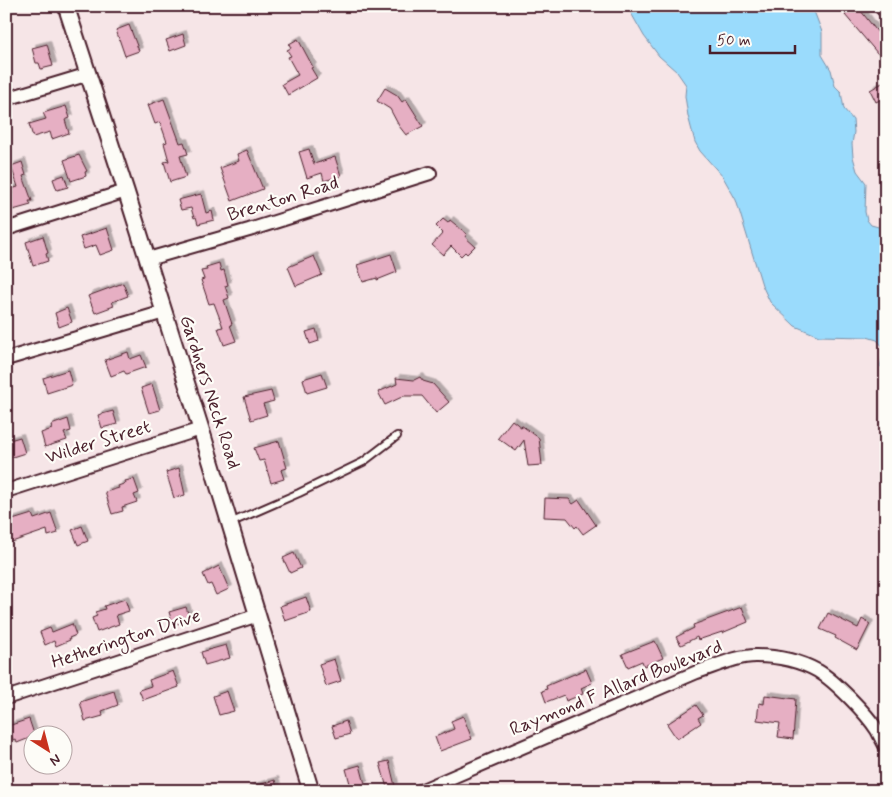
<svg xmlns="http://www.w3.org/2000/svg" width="892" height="797" font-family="Mynerve,sans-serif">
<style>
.water{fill:#9adbfc;stroke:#7a90a8}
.building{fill:#e6afc3;stroke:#4a1f2b;filter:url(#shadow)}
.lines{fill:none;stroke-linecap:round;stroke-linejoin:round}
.service-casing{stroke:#4a1f2b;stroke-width:10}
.minor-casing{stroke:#4a1f2b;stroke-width:16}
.tertiary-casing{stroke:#4a1f2b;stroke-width:19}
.service{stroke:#fdfcf7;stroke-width:6}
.minor{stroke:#fdfcf7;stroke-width:12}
.tertiary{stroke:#fdfcf7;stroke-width:15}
.labels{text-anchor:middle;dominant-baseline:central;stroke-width:4.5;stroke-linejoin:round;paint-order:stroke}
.street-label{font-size:19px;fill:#4a1f2b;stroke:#fdfcf7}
</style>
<defs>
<filter id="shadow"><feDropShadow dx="3.5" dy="-3.5" stdDeviation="0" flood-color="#0004"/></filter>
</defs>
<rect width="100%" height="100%" fill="#f6e5e7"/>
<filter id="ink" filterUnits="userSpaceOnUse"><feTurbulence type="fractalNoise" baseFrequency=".02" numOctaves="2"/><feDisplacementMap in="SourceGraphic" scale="10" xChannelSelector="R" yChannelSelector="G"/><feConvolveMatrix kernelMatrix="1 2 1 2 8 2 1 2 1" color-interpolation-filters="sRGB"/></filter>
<g filter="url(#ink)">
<path class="water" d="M627 6H812L822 32V55L831 70 835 86 841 92 844 109 853 120 854 132 852 144 853 157 857 171 866 183 865 212 867 220 871 225 886 229V372L880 366 885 349 877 340 867 337 819 336 795 326 770 302 762 285 736 200 723 177 700 151 695 142 688 116 685 96 686 85 677 72 659 56 644 36Z"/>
<g class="building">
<path d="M857 6 879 34 882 32 886 37V47L878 54 845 15Z"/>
<path d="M129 25 139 51 125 56 116 30Z"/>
<path d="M183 34 186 45 170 51 166 40Z"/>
<path d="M298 39 313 67 311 68 317 78 288 95 282 84 298 75 288 57 291 56 287 50 291 48 289 44Z"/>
<path d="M47 44 53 66 41 69 39 63H36L32 48Z"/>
<path d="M886 81V97L876 102 870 90Z"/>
<path d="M385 88 397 95 402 102 406 99 423 126 406 135 399 126 390 109 377 101Z"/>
<path d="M164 99 180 143 184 142 188 154 180 156 186 177 170 182 164 162 169 161 164 143 167 142 160 122 155 124 148 105Z"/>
<path d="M66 106 70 118 65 120 69 133 52 139 50 132 33 137 29 124 46 119 43 113Z"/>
<path d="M309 149 314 164 335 157 341 176 324 181 322 173 307 178 299 152Z"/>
<path d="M247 150 263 189 232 201 220 168 239 161 237 154Z"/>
<path d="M79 155 87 171 85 172 86 176 71 181 64 160Z"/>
<path d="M22 162 26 175 23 176 32 201H29L31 205 13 210 8 195 12 194 11 189 18 187 11 166Z"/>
<path d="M64 175 68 187 57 190 53 179Z"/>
<path d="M201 194 206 213 212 211 214 220 198 224 196 217 194 218 191 208 181 210 178 200Z"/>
<path d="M443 219 448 223 450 220 467 234 465 237 475 246 467 254 465 252 461 256 451 246 443 255 432 245 443 233 436 226Z"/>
<path d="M107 228 114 250 100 255 96 245 84 249 80 237Z"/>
<path d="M43 236 48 253 46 254 48 261 33 266 26 242Z"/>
<path d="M391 254 397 272 377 280V278L363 282 357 265Z"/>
<path d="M314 256 322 275 296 286 288 267Z"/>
<path d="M219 263 221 271 224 270 228 285 225 286 229 298 224 300 232 324 230 325 236 341 224 345 218 328 223 327 214 303 209 304 201 280 204 279 201 271 207 270 206 267Z"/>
<path d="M123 283 128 296 112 302 114 306 95 313 88 296Z"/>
<path d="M67 308 72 322 59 327 55 313Z"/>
<path d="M316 329 319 341 310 344 306 332Z"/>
<path d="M128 352 130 359 141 355 146 367 126 374 124 371 111 376 105 360Z"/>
<path d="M68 370 72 385 47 393 43 378Z"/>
<path d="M322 373 327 387 307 393 303 379Z"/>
<path d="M420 377 423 381 433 384 449 402 436 413 422 396H404L385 405 378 392 397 384 396 378 414 380Z"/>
<path d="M152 384 160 410 149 413 141 388Z"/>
<path d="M271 391 274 401 263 404 267 415 251 420 244 397Z"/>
<path d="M113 411 117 424 102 428 98 415Z"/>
<path d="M68 419 71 431 64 433 67 440 45 447 41 433 52 429 51 425Z"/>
<path d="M512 420 522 428 521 425 539 438 542 465 528 466 524 440 516 451 498 438Z"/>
<path d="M20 437 25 453 6 459V441Z"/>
<path d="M279 441 287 468 281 470 284 479 271 483 264 460 259 461 254 448Z"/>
<path d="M179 468 185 495 174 498 166 472Z"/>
<path d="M134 479 139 493 134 495 137 502 122 507 123 511 112 514 105 492 119 488 118 486 126 483 125 481Z"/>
<path d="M545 498 569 499 573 504 579 500 596 525 583 534 577 526 575 528 567 518 544 517Z"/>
<path d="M51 513 58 533 48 536 47 530 6 544V522L32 514 34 519Z"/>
<path d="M82 526 88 541 78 545 72 530Z"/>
<path d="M294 553 301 568 290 573 283 558Z"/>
<path d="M219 566 229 589 216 595 211 584 208 585 203 574Z"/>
<path d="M306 597 311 612 285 621 280 606Z"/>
<path d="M125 599 129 611 116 615 119 624 97 632 92 618 97 616 95 612 105 609 104 606Z"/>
<path d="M186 607 190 620 173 625 169 612Z"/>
<path d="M742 607 748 622 722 633V632L698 640 697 637 681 645 676 637 694 628 693 625Z"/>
<path d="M828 613 858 628 862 619 870 624 857 650 835 638 836 636 820 629Z"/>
<path d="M72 624 76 635 69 638 70 640 56 646 54 641 45 645 40 632 50 628 52 632Z"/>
<path d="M655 641 663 658 644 666 642 661 628 667 622 654Z"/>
<path d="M226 645 230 658 205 665 201 652Z"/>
<path d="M334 659 341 681 326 686 319 664Z"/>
<path d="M586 669 592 683 581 688 583 694 566 701 564 695 546 702 542 691 547 689 546 686Z"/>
<path d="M173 671 179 687 143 700 139 690 151 686 149 680Z"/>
<path d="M114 691 118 705 102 711 103 716 85 721 80 702Z"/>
<path d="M227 691 234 711 219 715 213 696Z"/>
<path d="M765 695 796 699 793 739 778 737 780 723 757 720 759 703 764 704Z"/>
<path d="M696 705 703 715 698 718 701 723 677 739 667 724Z"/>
<path d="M463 716 472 739 440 751 435 737 454 729 451 721Z"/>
<path d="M29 719 34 734H32V737L17 743 15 739 13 740 8 726Z"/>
<path d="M346 721 350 734 336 738 332 726Z"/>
<path d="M389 761 395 786 387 788 380 763Z"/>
<path d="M360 765 365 784 351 787 346 769Z"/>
<path d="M275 780 278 791H248V788Z"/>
</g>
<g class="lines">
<g class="service-casing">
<path id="service" d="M230 523 299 493 363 462 397 436"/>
</g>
<g class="minor-casing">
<g id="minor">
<path d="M880 6 886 12"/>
<path d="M6 99 89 74"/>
<path d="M6 229 126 191"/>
<path d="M148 259 249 230 430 173"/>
<path d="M6 359 164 312"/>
<path d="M6 491 201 429"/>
<path d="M6 698 258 615"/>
<path d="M420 791 697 672C716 666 736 656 756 656 777 656 800 661 818 671 835 681 867 714 877 730 880 736 883 742 886 747"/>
</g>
</g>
<g class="tertiary-casing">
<path id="tertiary" d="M66 6 126 191 201 429 311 791"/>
</g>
<use href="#service" class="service"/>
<use href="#minor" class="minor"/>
<use href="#tertiary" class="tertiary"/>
</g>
</g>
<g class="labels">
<g class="street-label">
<text transform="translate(283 199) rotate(-17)">Brenton Road</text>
<text transform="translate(210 392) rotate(72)">Gardners Neck Road</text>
<text transform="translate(98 442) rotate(-17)">Wilder Street</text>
<text transform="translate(126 639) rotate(-18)">Hetherington Drive</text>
<text transform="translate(616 688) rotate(-22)">Raymond F Allard Boulevard</text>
</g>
</g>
<rect width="892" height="797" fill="none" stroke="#fdfcf7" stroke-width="25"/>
<rect x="12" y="12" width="867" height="772" fill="none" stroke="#4a1f2b" stroke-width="2" filter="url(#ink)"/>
<g transform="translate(48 750) rotate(144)"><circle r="24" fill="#fdfcf7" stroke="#b5a4a5"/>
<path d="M0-4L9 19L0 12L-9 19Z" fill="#c8321e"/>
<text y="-8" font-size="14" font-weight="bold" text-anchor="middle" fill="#4a1f2b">N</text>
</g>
<path d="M710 45v8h85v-8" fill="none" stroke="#4a1f2b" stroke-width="2.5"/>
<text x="717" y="45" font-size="15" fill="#4a1f2b" stroke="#fdfcf7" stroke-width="4" paint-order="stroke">50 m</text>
</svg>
